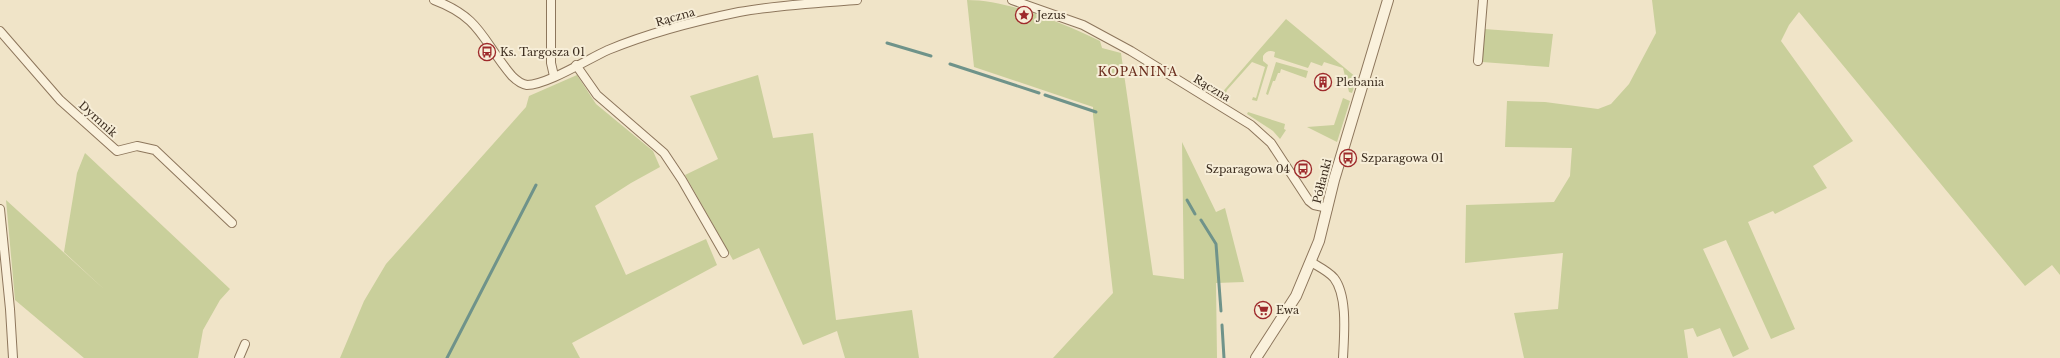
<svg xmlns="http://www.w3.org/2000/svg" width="2060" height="358" font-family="'Libre Baskerville',serif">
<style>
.green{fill:#c9cf9b}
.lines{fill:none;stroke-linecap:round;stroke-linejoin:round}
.stream{stroke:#6f938a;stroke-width:3}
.minor-casing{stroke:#8d765c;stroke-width:10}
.tertiary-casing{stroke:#8d765c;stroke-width:12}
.minor{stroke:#faf1dc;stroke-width:8}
.tertiary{stroke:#faf1dc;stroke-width:10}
.labels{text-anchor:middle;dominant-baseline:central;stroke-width:4;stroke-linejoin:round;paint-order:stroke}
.poi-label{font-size:11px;fill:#3d2e20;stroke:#f7eed8;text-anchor:start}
.street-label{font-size:11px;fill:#3d2e20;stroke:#f7eed8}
.neighbourhood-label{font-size:12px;letter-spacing:1px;fill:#6b2e1e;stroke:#f7eed8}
</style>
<rect width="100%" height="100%" fill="#f0e4c8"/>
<g class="green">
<path d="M967 0C1009 0 1062 23 1100 41L1102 48 1121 53 1153 275 1184 279 1182 142 1216 212 1225 208 1244 282 1216 283 1217 358H1053L1113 293 1093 115V107L974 67Z"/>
<path d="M1652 0H2060V275L2052 265 2025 286 1799 12 1789 25 1781 41 1853 141 1813 166 1827 188 1775 214 1773 211 1748 222 1795 329 1771 339 1726 240 1703 249 1749 349 1733 357 1720 328 1697 337 1693 328 1684 330 1688 358H1524L1514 313 1558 309 1563 253 1465 263 1466 205 1554 202 1570 176 1572 148 1505 147 1507 101 1545 102 1598 109 1611 104 1629 84 1656 33Z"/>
<path d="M1286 19 1357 78 1352 93 1349 92 1343 68 1324 62 1322 66 1311 62 1308 68 1274 57 1275 52C1270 50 1266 51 1263 56V61L1268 65 1257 101 1252 100 1253 97 1256 98 1265 67 1252 62 1227 90 1226 93 1231 97 1226 100 1219 96Z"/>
<path d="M1484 29 1553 34 1549 67 1482 62Z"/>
<path d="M1276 62 1308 71 1306 78 1281 69 1280 73H1278L1275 81H1273L1268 95 1266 94Z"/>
<path d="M577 75 596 104 653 151 660 167 631 183 595 206 626 275 706 239 717 265 572 343 580 358H340L364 301 386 264 526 107 529 96Z"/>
<path d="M758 75 773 138 813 133 836 320 912 310 919 358H845L837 331 803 345 759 248 733 260 685 175 718 159 690 96Z"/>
<path d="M1343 98 1350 101 1337 142 1307 127 1334 125Z"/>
<path d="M1248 112 1285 124 1284 129 1286 130 1280 139 1273 131 1247 114Z"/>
<path d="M85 153 230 289 220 300 203 330 198 358H84L15 300 6 200 106 291 64 252 77 173Z"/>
</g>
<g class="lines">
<g class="stream">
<path d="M887 43 931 56"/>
<path d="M950 64 1039 93"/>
<path d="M1045 95 1096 112"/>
<path d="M1187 200 1195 214"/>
<path d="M1201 220 1216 244 1221 311"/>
<path d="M1222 325 1224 358"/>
<path d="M447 358 536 185"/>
</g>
<g class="minor-casing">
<g id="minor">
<path d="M434 0C482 18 482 41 512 76 516 80 521 84 527 85 547 85 588 59 608 50 649 33 695 21 739 12 777 5 817 3 857 0"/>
<path d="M551 0V63L554 76"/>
<path d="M1012 0 1083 25 1131 51 1251 125 1271 143 1309 201 1314 205 1328 208"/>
<path d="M0 31 60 100 117 151 137 146 155 150 232 223"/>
<path d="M1478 61 1483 0"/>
<path d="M576 65 597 95 664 153 682 180 724 253"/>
<path d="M0 209 10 309 13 358"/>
<path d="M1311 262C1319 267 1328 271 1334 278 1348 296 1344 336 1343 358"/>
<path d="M239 358 245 344"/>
</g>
</g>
<g class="tertiary-casing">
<path id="tertiary" d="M1256 358 1296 296 1319 241 1334 180 1388 0"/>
</g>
<use href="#minor" class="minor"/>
<use href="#tertiary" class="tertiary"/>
</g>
<defs>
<g id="sight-ring" transform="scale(0.9)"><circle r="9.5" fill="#f7eed8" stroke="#9e2a2b" stroke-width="1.5"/><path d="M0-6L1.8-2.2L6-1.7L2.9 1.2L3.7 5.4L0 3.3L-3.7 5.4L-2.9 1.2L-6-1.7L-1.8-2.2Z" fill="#9e2a2b"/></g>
<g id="bus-ring" transform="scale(0.9)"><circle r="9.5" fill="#f7eed8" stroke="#9e2a2b" stroke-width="1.5"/><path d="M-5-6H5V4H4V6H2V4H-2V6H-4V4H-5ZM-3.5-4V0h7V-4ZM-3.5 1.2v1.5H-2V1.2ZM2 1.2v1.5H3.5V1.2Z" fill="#9e2a2b"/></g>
<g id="building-ring" transform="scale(0.9)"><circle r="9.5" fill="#f7eed8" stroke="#9e2a2b" stroke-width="1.5"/><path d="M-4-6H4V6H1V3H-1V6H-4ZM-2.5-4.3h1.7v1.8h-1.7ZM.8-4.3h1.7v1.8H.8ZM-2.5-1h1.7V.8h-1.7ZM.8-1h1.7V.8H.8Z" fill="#9e2a2b"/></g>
<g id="supermarket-ring" transform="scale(0.9)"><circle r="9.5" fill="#f7eed8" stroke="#9e2a2b" stroke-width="1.5"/><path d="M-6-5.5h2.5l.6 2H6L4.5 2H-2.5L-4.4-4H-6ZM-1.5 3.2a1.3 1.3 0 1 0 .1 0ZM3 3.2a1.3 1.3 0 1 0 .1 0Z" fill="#9e2a2b"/></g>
</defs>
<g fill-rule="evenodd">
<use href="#sight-ring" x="1024" y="15"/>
<use href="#bus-ring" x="487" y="52"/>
<use href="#building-ring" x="1323" y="82"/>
<use href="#bus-ring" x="1348" y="158"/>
<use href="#bus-ring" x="1303" y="169"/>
<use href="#supermarket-ring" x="1263" y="310"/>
</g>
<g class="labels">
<g class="poi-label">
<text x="1037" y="15">Jezus</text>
<text x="500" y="52">Ks. Targosza 01</text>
<text x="1336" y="82">Plebania</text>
<text x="1361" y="158">Szparagowa 01</text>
<text x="1290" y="169" text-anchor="end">Szparagowa 04</text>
<text x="1276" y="310">Ewa</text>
</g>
<g class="street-label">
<text transform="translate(675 17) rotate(-16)">Rączna</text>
<text transform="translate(1212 88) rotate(31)">Rączna</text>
<text transform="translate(98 119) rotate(42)">Dymnik</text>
<text transform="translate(1322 181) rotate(-76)">Półłanki</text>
</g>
<g class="neighbourhood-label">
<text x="1138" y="71">KOPANINA</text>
</g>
</g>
</svg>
